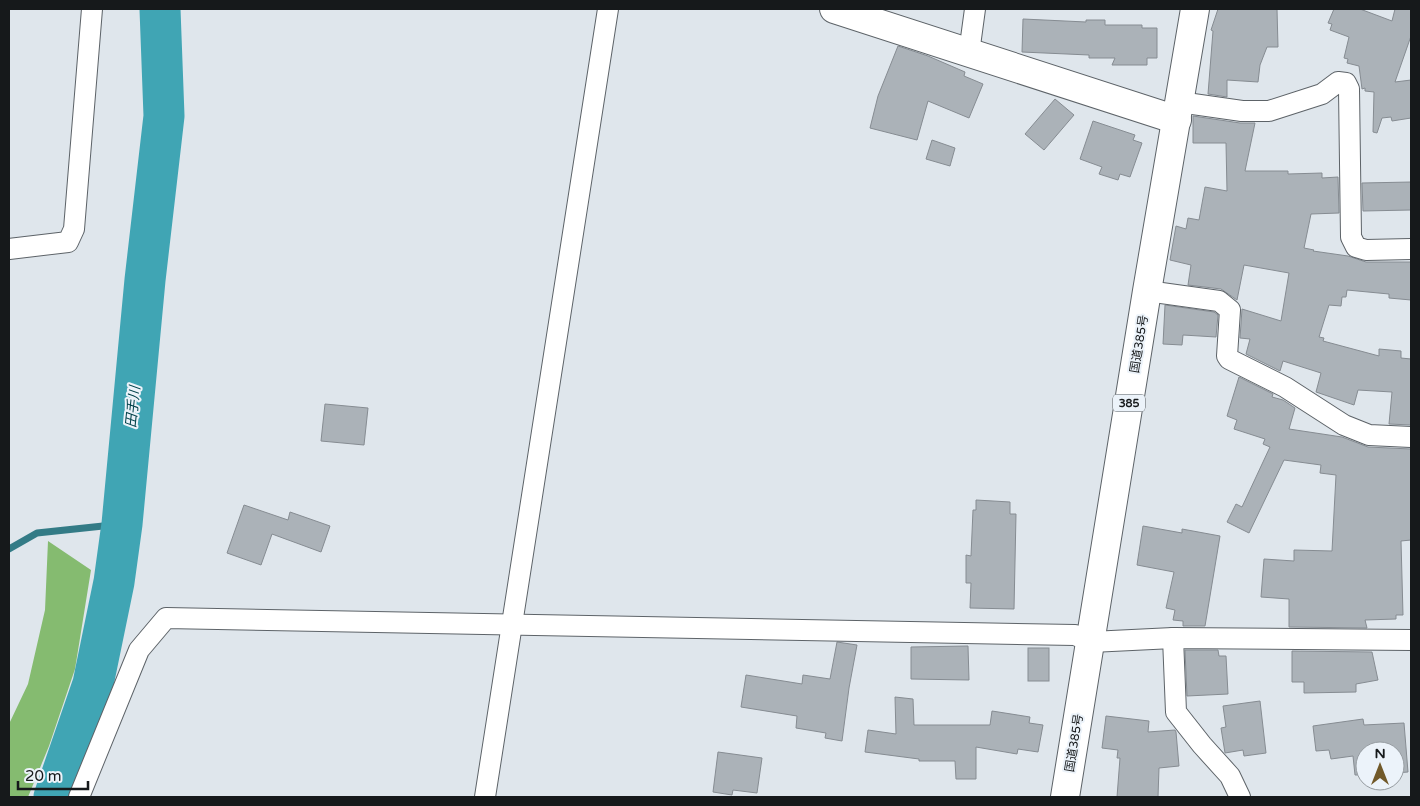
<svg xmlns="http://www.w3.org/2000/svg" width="1420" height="806" font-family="'Varela Round','Noto Sans JP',sans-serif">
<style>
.forest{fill:#85bb70}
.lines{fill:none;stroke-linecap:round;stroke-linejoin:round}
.stream{stroke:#337b86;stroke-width:7}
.river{stroke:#40a5b4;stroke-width:41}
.building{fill:#abb2b8;stroke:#868c92}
.street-casing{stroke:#5d6368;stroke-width:22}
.secondary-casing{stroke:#5d6368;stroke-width:30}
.highway-casing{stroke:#5d6368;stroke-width:30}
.street{stroke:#fff;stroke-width:20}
.secondary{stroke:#fff;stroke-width:28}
.highway{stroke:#fff;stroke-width:28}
.labels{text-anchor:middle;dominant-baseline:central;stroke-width:4;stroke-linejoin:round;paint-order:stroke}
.shield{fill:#ecf3fa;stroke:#565a5e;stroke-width:1}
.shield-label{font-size:11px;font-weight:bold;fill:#16191b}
.street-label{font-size:12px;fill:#16191b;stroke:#ecf3fa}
.water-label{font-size:14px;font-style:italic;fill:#004149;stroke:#ecf3fa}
</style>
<rect width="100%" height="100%" fill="#dfe6ec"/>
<path class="forest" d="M48 541 91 570 75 669 49 746 28 797H9V724L28 684 45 610Z"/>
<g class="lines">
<path class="stream" d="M9 549 37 533 122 524"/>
<path class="river" d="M54 797 93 684 114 582 122 524 145 280 164 116 160 9"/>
</g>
<g class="building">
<path d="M1218 9H1277L1278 47H1267L1260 65 1258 82 1227 80V97L1208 94 1213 31 1211 30Z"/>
<path d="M1334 9H1360L1392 21 1395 9H1411V36L1395 82 1411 80V118L1392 121 1391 117 1382 118 1377 133 1373 132 1374 92 1365 91V88L1362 89 1359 66 1347 63 1348 59 1344 58 1349 37 1330 30 1332 24 1328 23Z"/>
<path d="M1023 19 1086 22V20H1105V25H1142V28H1157V58H1147V65H1112L1115 58H1089V55L1022 52Z"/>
<path d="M898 46 928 56 965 72 964 76 983 84 969 118 928 101 917 140 870 128 878 96Z"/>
<path d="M1055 99 1074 115 1044 150 1025 134Z"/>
<path d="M1193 116 1240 123H1255L1245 171H1288V174L1322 173V178L1338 177 1339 213 1311 214 1304 248 1314 250 1313 251 1348 256 1366 262H1411V300L1389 298V294L1347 290 1346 297H1342L1341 306 1329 305 1319 337 1324 338 1323 341 1379 356V349L1401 351V358L1411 359V425L1389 424 1392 392 1358 390 1354 405 1316 392 1321 373 1283 361 1280 371 1246 354 1250 339 1240 338 1242 309 1281 321 1289 273 1244 265 1237 300 1221 289 1188 285 1191 265 1170 260 1176 226 1186 229 1188 218 1199 220 1205 187 1227 191 1226 143H1193Z"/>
<path d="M1093 121 1135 135 1133 140 1142 143 1130 177 1120 174 1118 180 1099 174 1102 167 1080 159Z"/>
<path d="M932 140 955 148 950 166 926 159Z"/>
<path d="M1411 182V210L1363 211 1362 183Z"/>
<path d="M1165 305 1214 312 1218 315 1216 337 1183 335 1182 345 1163 344Z"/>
<path d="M1239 377 1273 394 1272 397 1283 400 1295 408 1289 429 1342 437 1368 447 1411 449V540L1401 541 1403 615H1396V619L1365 620 1367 628 1289 627V599L1261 597 1264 559 1294 561V550L1332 551 1336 475 1320 473 1321 465 1284 460 1249 533 1227 522 1236 504 1242 507 1270 447 1263 444 1265 439 1234 429 1237 420 1227 416Z"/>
<path d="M325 404 368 408 364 445 321 441Z"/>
<path d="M976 500 1010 502V514H1016L1014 609 970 608 971 583H966V555L971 556 973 510H976Z"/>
<path d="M244 505 288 520 290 512 330 526 321 552 272 534 261 565 227 553Z"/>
<path d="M1143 526 1182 533V529L1220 536 1205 626H1183V621L1173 620 1175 610 1166 608 1174 572 1137 565Z"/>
<path d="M837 642 857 645 849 688 842 741 825 738 826 733 796 728 797 716 741 707 746 675 802 684 803 675 830 679Z"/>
<path d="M968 646 969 680 911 679V647Z"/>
<rect x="1028" y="648" width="21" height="33"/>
<path d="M1185 650H1218L1219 656H1226L1228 694 1187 696Z"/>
<path d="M1292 651 1372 652 1378 680 1356 684V692L1304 693V682H1292Z"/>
<path d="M895 697 913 699 914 725H990L992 711 1030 717 1029 723 1043 725 1038 752 1018 749 1017 754 976 747V779H956L955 761H919V759L865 752 868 730 896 734Z"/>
<path d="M1260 701 1266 753 1244 756 1243 750 1225 753 1221 728 1226 727 1223 706Z"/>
<path d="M1106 716 1149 721 1148 732 1175 730 1176 732 1179 766 1159 768 1158 797H1117L1120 758H1117L1118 750 1102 748Z"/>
<path d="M1363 719 1364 725 1404 723 1408 772 1395 773V751H1365V775H1355L1353 756 1331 759 1329 750 1316 751 1313 726Z"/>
<path d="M718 752 762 758 757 793 733 790 732 795 713 792Z"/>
</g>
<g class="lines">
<g class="street-casing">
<g id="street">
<path d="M969 53 975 9"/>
<path d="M1179 102 1242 111H1269L1322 94 1338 82 1346 83 1349 89 1351 237 1356 247 1366 250 1411 249"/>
<path d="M9 249 68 242 74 229 92 9"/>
<path d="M1147 291 1219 301 1230 310 1227 356 1229 359 1285 387 1344 425 1369 435 1411 437"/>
<path d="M1173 638 1176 712 1202 745 1230 776 1240 797"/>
<path d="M79 797 139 650 166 618 1075 635 1091 642 1173 638 1411 640"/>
<path d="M485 797 608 9"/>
</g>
</g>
<g class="secondary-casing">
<path id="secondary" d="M834 9 1177 120"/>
</g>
<g class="highway-casing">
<path id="highway" d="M1065 797 1147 291 1195 9"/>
</g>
<use href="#street" class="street"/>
<use href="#secondary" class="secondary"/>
<use href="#highway" class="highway"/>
</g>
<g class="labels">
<rect class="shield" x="1113" y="394.5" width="32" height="17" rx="4"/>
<g class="shield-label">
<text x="1129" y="403">385</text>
</g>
<g class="street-label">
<text transform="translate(1139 344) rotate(-81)">国道385号</text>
<text transform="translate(1074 743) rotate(-81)">国道385号</text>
</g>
<g class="water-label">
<text transform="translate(133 407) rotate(-84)">田手川</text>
</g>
</g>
<rect width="1420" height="806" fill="none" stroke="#16191b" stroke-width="20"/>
<g transform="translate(1380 766)"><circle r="24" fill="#ecf3fa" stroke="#969ca1"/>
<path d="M0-4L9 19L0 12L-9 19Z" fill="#71592a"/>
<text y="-8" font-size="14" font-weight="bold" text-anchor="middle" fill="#16191b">N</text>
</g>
<path d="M18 781v8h70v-8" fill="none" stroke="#16191b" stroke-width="2.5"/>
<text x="25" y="781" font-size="15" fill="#16191b" stroke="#ecf3fa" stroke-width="4" paint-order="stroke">20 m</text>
</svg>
